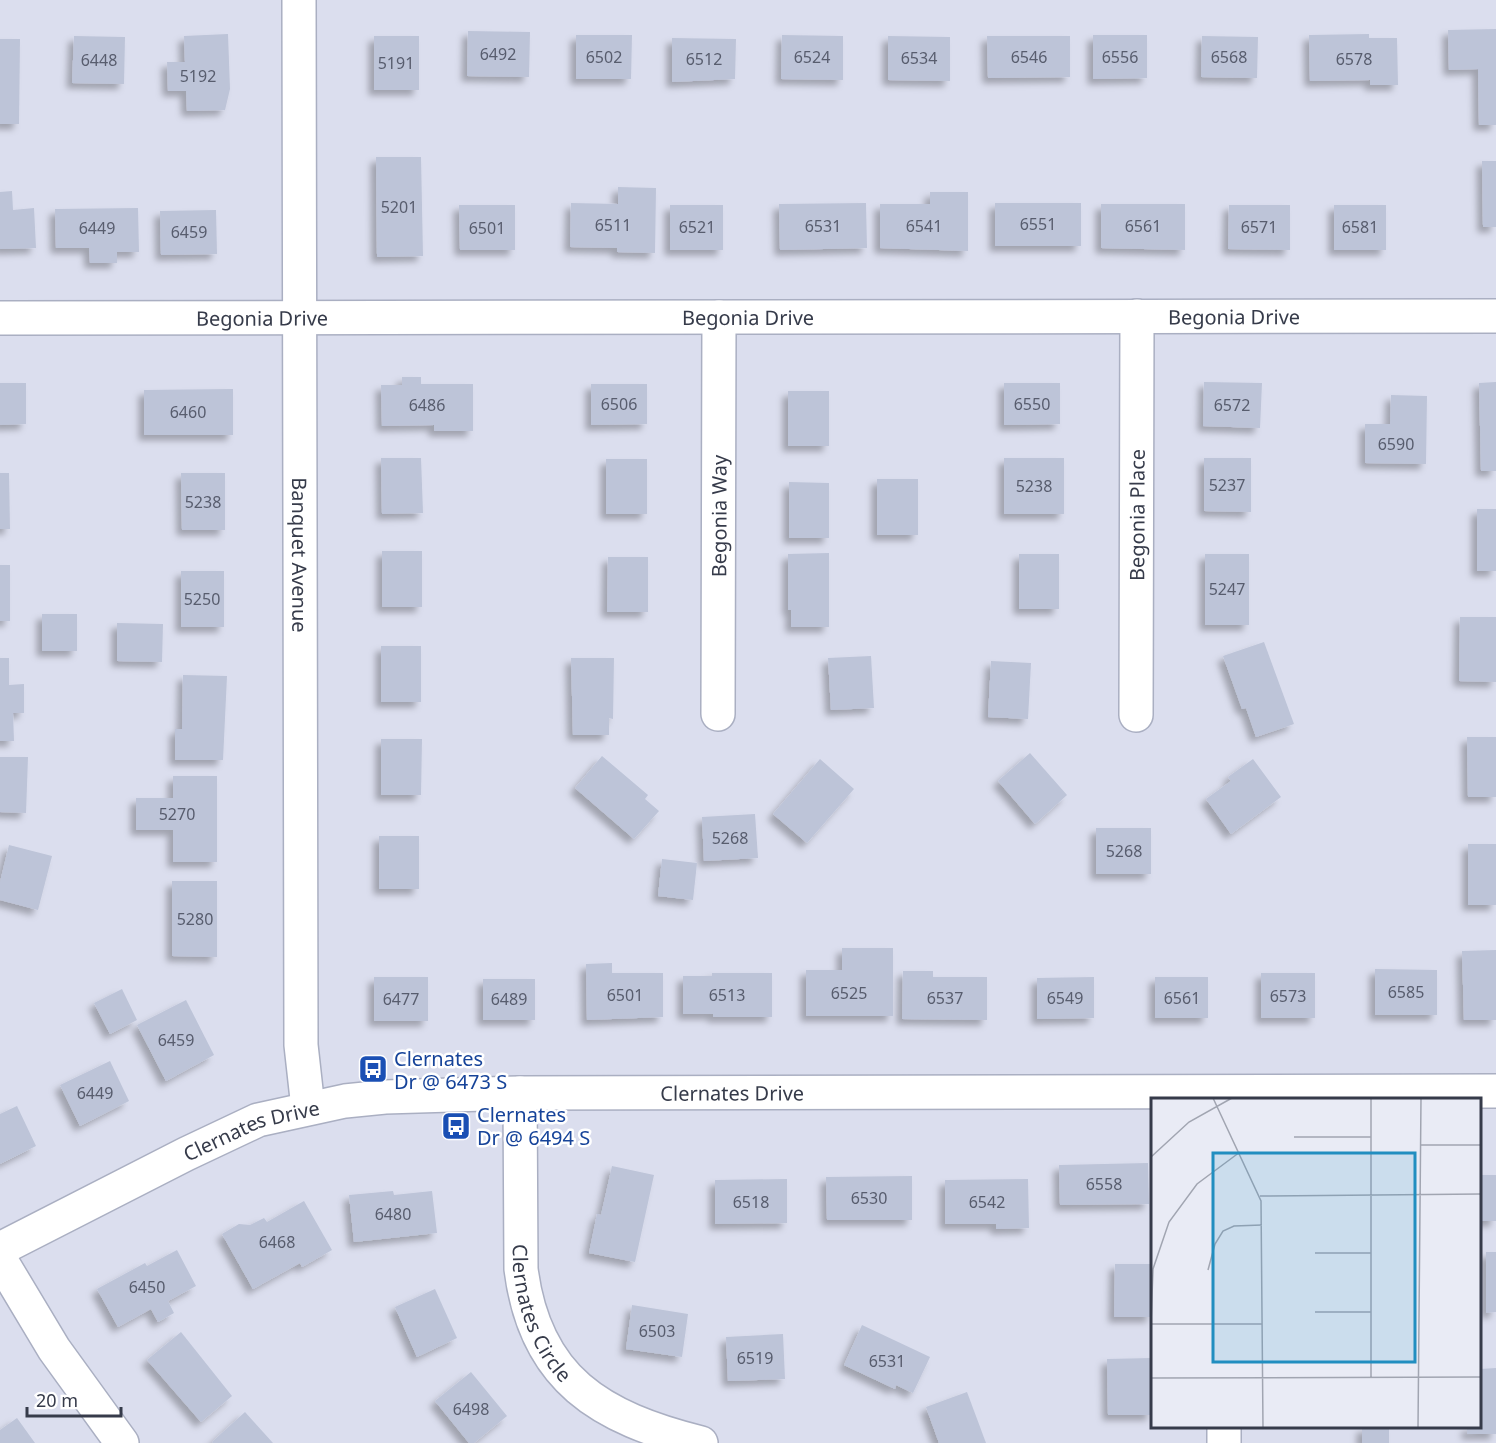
<svg xmlns="http://www.w3.org/2000/svg" width="1496" height="1443" font-family="'Noto Sans',sans-serif">
<style>
.residential{fill:#dbdeee;fill-rule:evenodd}
.building{fill:#bdc4d8;filter:url(#shadow)}
.lines{fill:none;stroke-linecap:round;stroke-linejoin:round}
.minor-casing{stroke:#aaafc2;stroke-width:36}
.minor{stroke:#fff;stroke-width:33}
.labels{text-anchor:middle;dominant-baseline:central;stroke-width:5;stroke-linejoin:round;paint-order:stroke}
.number-label{font-size:16px;fill:#585d6e}
.street-label{font-size:20px;fill:#363b4a;stroke:#fff}
.transit-label{font-size:20px;fill:#164399;stroke:#fff;text-anchor:start}
.inset-road{fill:none;stroke:#a1a5b1;stroke-width:1.5}
.view{fill:#218ec0;fill-opacity:0.15;stroke:#218ec0;stroke-width:3}
.inset-edge{fill:none;stroke:#363b4a;stroke-width:3}
</style>
<defs>
<filter id="shadow"><feDropShadow dx="-5.5" dy="5.5" stdDeviation="3" flood-color="#0004"/></filter>
</defs>
<rect width="100%" height="100%" fill="#e9ebf5"/>
<path class="residential" d="M0 0H1496V1443H0ZM1152 1100H1480V1426H1152Z"/>
<g class="building">
<path d="M1496 29V125H1479L1478 69 1449 70 1448 30Z"/>
<path d="M468 31 530 32 529 77 467 76Z"/>
<path d="M228 34 230 89 225 110 187 111 186 91H168L167 62H185L184 36Z"/>
<path d="M1369 34V38H1397L1398 85H1370V80L1310 81 1309 35Z"/>
<path d="M576 35H632L631 79H576Z"/>
<path d="M782 35 843 36V80L781 79Z"/>
<path d="M1093 35H1147V78L1093 79Z"/>
<path d="M74 36 125 37 124 84 72 83Z"/>
<rect x="374" y="36" width="45" height="54"/>
<path d="M888 36 950 37V81L888 80Z"/>
<path d="M987 36H1070V77L988 78Z"/>
<path d="M1202 36 1258 37 1257 78 1201 77Z"/>
<path d="M672 38 736 39 735 79 672 82Z"/>
<path d="M0 39H20L19 124H0Z"/>
<path d="M376 157H421L423 256 377 257Z"/>
<path d="M1482 161H1496V227H1483Z"/>
<path d="M618 187 656 188 655 253 617 252V248L570 247 571 203 618 204Z"/>
<path d="M12 191 13 210 34 208 36 248 0 249V192Z"/>
<path d="M930 192H968V251L880 248V204H930Z"/>
<path d="M866 203 867 248 780 250 779 204Z"/>
<rect x="995" y="203" width="86" height="43"/>
<path d="M1101 204H1185V250L1101 248Z"/>
<path d="M459 205H515V250H460Z"/>
<rect x="670" y="205" width="53" height="45"/>
<path d="M1229 205H1290V250L1228 249Z"/>
<rect x="1334" y="205" width="52" height="45"/>
<path d="M138 208 139 252H117V263H90L89 248H56L55 209Z"/>
<path d="M216 210 217 254 161 255 160 211Z"/>
<path d="M402 377H421V384H473V431H434V425L382 426 381 385H402Z"/>
<path d="M1204 382 1262 383 1260 428 1203 426Z"/>
<path d="M1496 382V471H1481L1479 383Z"/>
<path d="M0 383H26V424L0 425Z"/>
<path d="M1004 383H1060V424L1004 425Z"/>
<path d="M591 384H647V424L591 425Z"/>
<path d="M233 389V435H144V390Z"/>
<rect x="788" y="391" width="41" height="55"/>
<path d="M1391 395 1427 396 1426 464 1365 463V424H1390Z"/>
<path d="M381 458H421L423 513 382 514Z"/>
<rect x="1004" y="458" width="60" height="56"/>
<path d="M1204 458H1251V512L1204 511Z"/>
<rect x="606" y="459" width="41" height="55"/>
<path d="M0 473H9L10 529H0Z"/>
<path d="M181 473H225V530H182Z"/>
<rect x="877" y="479" width="41" height="56"/>
<path d="M789 482 829 483V538H789Z"/>
<rect x="1477" y="509" width="19" height="62"/>
<rect x="382" y="551" width="40" height="56"/>
<path d="M829 553V627H791V610H788V554Z"/>
<rect x="1019" y="554" width="40" height="55"/>
<rect x="1205" y="554" width="44" height="71"/>
<path d="M608 557H648V612H607Z"/>
<rect x="0" y="565" width="10" height="56"/>
<rect x="181" y="571" width="43" height="56"/>
<rect x="42" y="614" width="35" height="37"/>
<path d="M1460 617H1496V682L1459 681Z"/>
<path d="M117 623 163 624 162 662 117 661Z"/>
<path d="M1264 642 1294 724 1256 737 1246 708 1242 709 1223 656Z"/>
<rect x="381" y="646" width="40" height="56"/>
<path d="M871 656 874 708 831 710 828 658Z"/>
<path d="M0 658H9V685L24 684V713H13L14 741H0Z"/>
<path d="M571 658H614L613 719 609 718V735H573Z"/>
<path d="M991 661 1031 663 1028 719 988 717Z"/>
<path d="M183 675 227 676 223 760H175V729H182Z"/>
<path d="M1467 737H1496V797H1468Z"/>
<path d="M381 739H422L421 795H381Z"/>
<path d="M1030 753 1067 795 1035 824 998 781Z"/>
<path d="M602 756 648 795 645 799 659 811 634 839 575 788Z"/>
<path d="M0 757H28L26 813 0 812Z"/>
<path d="M820 759 854 789 807 843 773 814Z"/>
<path d="M1253 759 1281 797 1231 834 1206 799 1231 781 1228 777Z"/>
<path d="M173 776H217V862H173V830H136V798H173Z"/>
<path d="M755 814 758 858 704 861 702 817Z"/>
<rect x="1096" y="828" width="55" height="46"/>
<rect x="379" y="836" width="40" height="53"/>
<rect x="1468" y="844" width="28" height="61"/>
<path d="M9 845 52 856 38 910 0 900V882Z"/>
<path d="M662 859 697 863 693 900 658 896Z"/>
<path d="M172 881H217V957L172 956Z"/>
<path d="M842 948H893V1016H806V970H842Z"/>
<path d="M1496 950V1020H1464L1462 951Z"/>
<path d="M612 963V973H663V1017L587 1020 586 964Z"/>
<path d="M1375 969 1437 970V1015H1375Z"/>
<path d="M903 971H933V977H987V1020L902 1019Z"/>
<path d="M712 973H772V1017H713V1014H683V976H712Z"/>
<rect x="1261" y="973" width="54" height="45"/>
<rect x="374" y="977" width="54" height="44"/>
<path d="M1094 977V1018L1037 1019V978Z"/>
<rect x="1155" y="977" width="53" height="41"/>
<rect x="483" y="979" width="52" height="41"/>
<path d="M122 989 137 1020 110 1034 94 1003Z"/>
<path d="M186 1000 214 1055 166 1081 137 1025Z"/>
<path d="M110 1061 129 1101 80 1126 60 1085Z"/>
<path d="M17 1106 36 1146 0 1164V1114Z"/>
<path d="M1148 1163 1149 1204 1060 1205 1059 1165Z"/>
<path d="M612 1166 654 1175 635 1262 589 1253 597 1214 601 1215Z"/>
<rect x="1480" y="1175" width="16" height="46"/>
<path d="M912 1176V1220H827L826 1177Z"/>
<path d="M787 1179V1223L715 1224V1180Z"/>
<path d="M1028 1179 1029 1228 996 1229V1224H945V1180Z"/>
<path d="M393 1191 394 1195 432 1191 437 1233 354 1242 349 1195Z"/>
<path d="M304 1201 332 1250 302 1267 300 1263 253 1289 222 1234 239 1224 250 1225 264 1218 267 1222Z"/>
<path d="M177 1250 196 1286 168 1301 174 1313 158 1322 151 1309 118 1327 97 1289 145 1263 147 1266Z"/>
<path d="M1486 1252H1496V1312L1486 1313Z"/>
<path d="M1115 1264H1152V1317H1114Z"/>
<path d="M435 1289 457 1338 417 1357 395 1307Z"/>
<path d="M632 1305 688 1314 682 1357 626 1349Z"/>
<path d="M862 1325 930 1357 913 1393 896 1385 895 1389 844 1365Z"/>
<path d="M181 1332 232 1396 201 1422 147 1360Z"/>
<path d="M783 1334 785 1379 728 1381 726 1337Z"/>
<path d="M1152 1358V1415H1108L1107 1359Z"/>
<path d="M1496 1368V1434H1467V1426H1480V1369Z"/>
<path d="M471 1372 507 1416 474 1443H469L435 1401Z"/>
<path d="M967 1392 986 1443H939L926 1407Z"/>
<path d="M245 1412 273 1443H213L212 1442Z"/>
<path d="M17 1418 35 1443H0V1430Z"/>
<rect x="1362" y="1427" width="27" height="16"/>
</g>
<g class="lines">
<g class="minor-casing">
<g id="minor">
<path id="s1" d="M299 0 301 1045 308 1108"/>
<path id="s2" d="M0 318 1496 316"/>
<path id="s3" d="M718 714 719 317"/>
<path id="s4" d="M1136 715 1137 316"/>
<path id="s5" d="M520 1093 521 1269C535 1380 601 1418 701 1443"/>
<path id="s6" d="M0 1249 186 1154 258 1120 345 1101 385 1097 520 1093 1496 1091"/>
<path d="M0 1259 54 1349 122 1443"/>
<path d="M1224 1426V1443"/>
</g>
</g>
<use href="#minor" class="minor"/>
</g>
<defs>
<g id="bus-square" transform="scale(1.5)"><rect x="-9" y="-9" width="18" height="18" rx="4" fill="#1a4fb4" stroke="#fff"/><path d="M-5-6H5V4H4V6H2V4H-2V6H-4V4H-5ZM-3.5-4V0h7V-4ZM-3.5 1.2v1.5H-2V1.2ZM2 1.2v1.5H3.5V1.2Z" fill="#fff"/></g>
</defs>
<g fill-rule="evenodd">
<use href="#bus-square" x="373" y="1069"/>
<use href="#bus-square" x="456" y="1126"/>
</g>
<g class="labels">
<g class="number-label">
<text x="498" y="54">6492</text>
<text x="604" y="57">6502</text>
<text x="812" y="57">6524</text>
<text x="1029" y="57">6546</text>
<text x="1120" y="57">6556</text>
<text x="1229" y="57">6568</text>
<text x="919" y="58">6534</text>
<text x="704" y="59">6512</text>
<text x="1354" y="59">6578</text>
<text x="99" y="60">6448</text>
<text x="396" y="63">5191</text>
<text x="198" y="76">5192</text>
<text x="399" y="207">5201</text>
<text x="1038" y="224">6551</text>
<text x="613" y="225">6511</text>
<text x="823" y="226">6531</text>
<text x="924" y="226">6541</text>
<text x="1143" y="226">6561</text>
<text x="697" y="227">6521</text>
<text x="1259" y="227">6571</text>
<text x="1360" y="227">6581</text>
<text x="97" y="228">6449</text>
<text x="487" y="228">6501</text>
<text x="189" y="232">6459</text>
<text x="619" y="404">6506</text>
<text x="1032" y="404">6550</text>
<text x="427" y="405">6486</text>
<text x="1232" y="405">6572</text>
<text x="188" y="412">6460</text>
<text x="1396" y="444">6590</text>
<text x="1227" y="485">5237</text>
<text x="1034" y="486">5238</text>
<text x="203" y="502">5238</text>
<text x="1227" y="589">5247</text>
<text x="202" y="599">5250</text>
<text x="177" y="814">5270</text>
<text x="730" y="838">5268</text>
<text x="1124" y="851">5268</text>
<text x="195" y="919">5280</text>
<text x="1406" y="992">6585</text>
<text x="849" y="993">6525</text>
<text x="625" y="995">6501</text>
<text x="727" y="995">6513</text>
<text x="1288" y="996">6573</text>
<text x="945" y="998">6537</text>
<text x="1065" y="998">6549</text>
<text x="1182" y="998">6561</text>
<text x="401" y="999">6477</text>
<text x="509" y="999">6489</text>
<text x="176" y="1040">6459</text>
<text x="95" y="1093">6449</text>
<text x="1104" y="1184">6558</text>
<text x="869" y="1198">6530</text>
<text x="751" y="1202">6518</text>
<text x="987" y="1202">6542</text>
<text x="393" y="1214">6480</text>
<text x="277" y="1242">6468</text>
<text x="147" y="1287">6450</text>
<text x="657" y="1331">6503</text>
<text x="755" y="1358">6519</text>
<text x="887" y="1361">6531</text>
<text x="471" y="1409">6498</text>
</g>
<g class="street-label">
<text stroke="none"><textPath href="#s2" startOffset="1234">Begonia Drive</textPath></text>
<text stroke="none"><textPath href="#s2" startOffset="262">Begonia Drive</textPath></text>
<text stroke="none"><textPath href="#s2" startOffset="748">Begonia Drive</textPath></text>
<text stroke="none"><textPath href="#s3" startOffset="198">Begonia Way</textPath></text>
<text stroke="none"><textPath href="#s4" startOffset="200">Begonia Place</textPath></text>
<text stroke="none"><textPath href="#s1" startOffset="555">Banquet Avenue</textPath></text>
<text stroke="none"><textPath href="#s6" startOffset="765">Clernates Drive</textPath></text>
<text stroke="none"><textPath href="#s6" startOffset="279">Clernates Drive</textPath></text>
<text stroke="none"><textPath href="#s5" startOffset="224">Clernates Circle</textPath></text>
</g>
<g class="transit-label">
<text x="394" y="1058">Clernates<tspan x="394" dy="23">Dr @ 6473 S</tspan></text>
<text x="477" y="1114">Clernates<tspan x="477" dy="23">Dr @ 6494 S</tspan></text>
</g>
</g>
<g transform="translate(1151 1098)">
<rect width="330" height="330" fill="#e9ebf5"/>
<path class="inset-road" d="M62 0 110 103 112 330M220 0V279M143 39H220M270 47H330M89 54 46 86 18 124 2 171 0 226H111M0 59 38 24 81 0M109 98 330 96M164 155H220M57 172 64 146 72 133 83 128 111 127M164 214H220M0 280 330 279M267 330 270 0"/>
<path class="view" d="M62 55H264V264H62Z"/>
<rect width="330" height="330" class="inset-edge"/>
</g>
<path d="M27 1407v9h94v-9" fill="none" stroke="#363b4a" stroke-width="3"/>
<text x="36" y="1407" font-size="18" fill="#363b4a" stroke="#ffffff" stroke-width="4.5" paint-order="stroke">20 m</text>
</svg>
